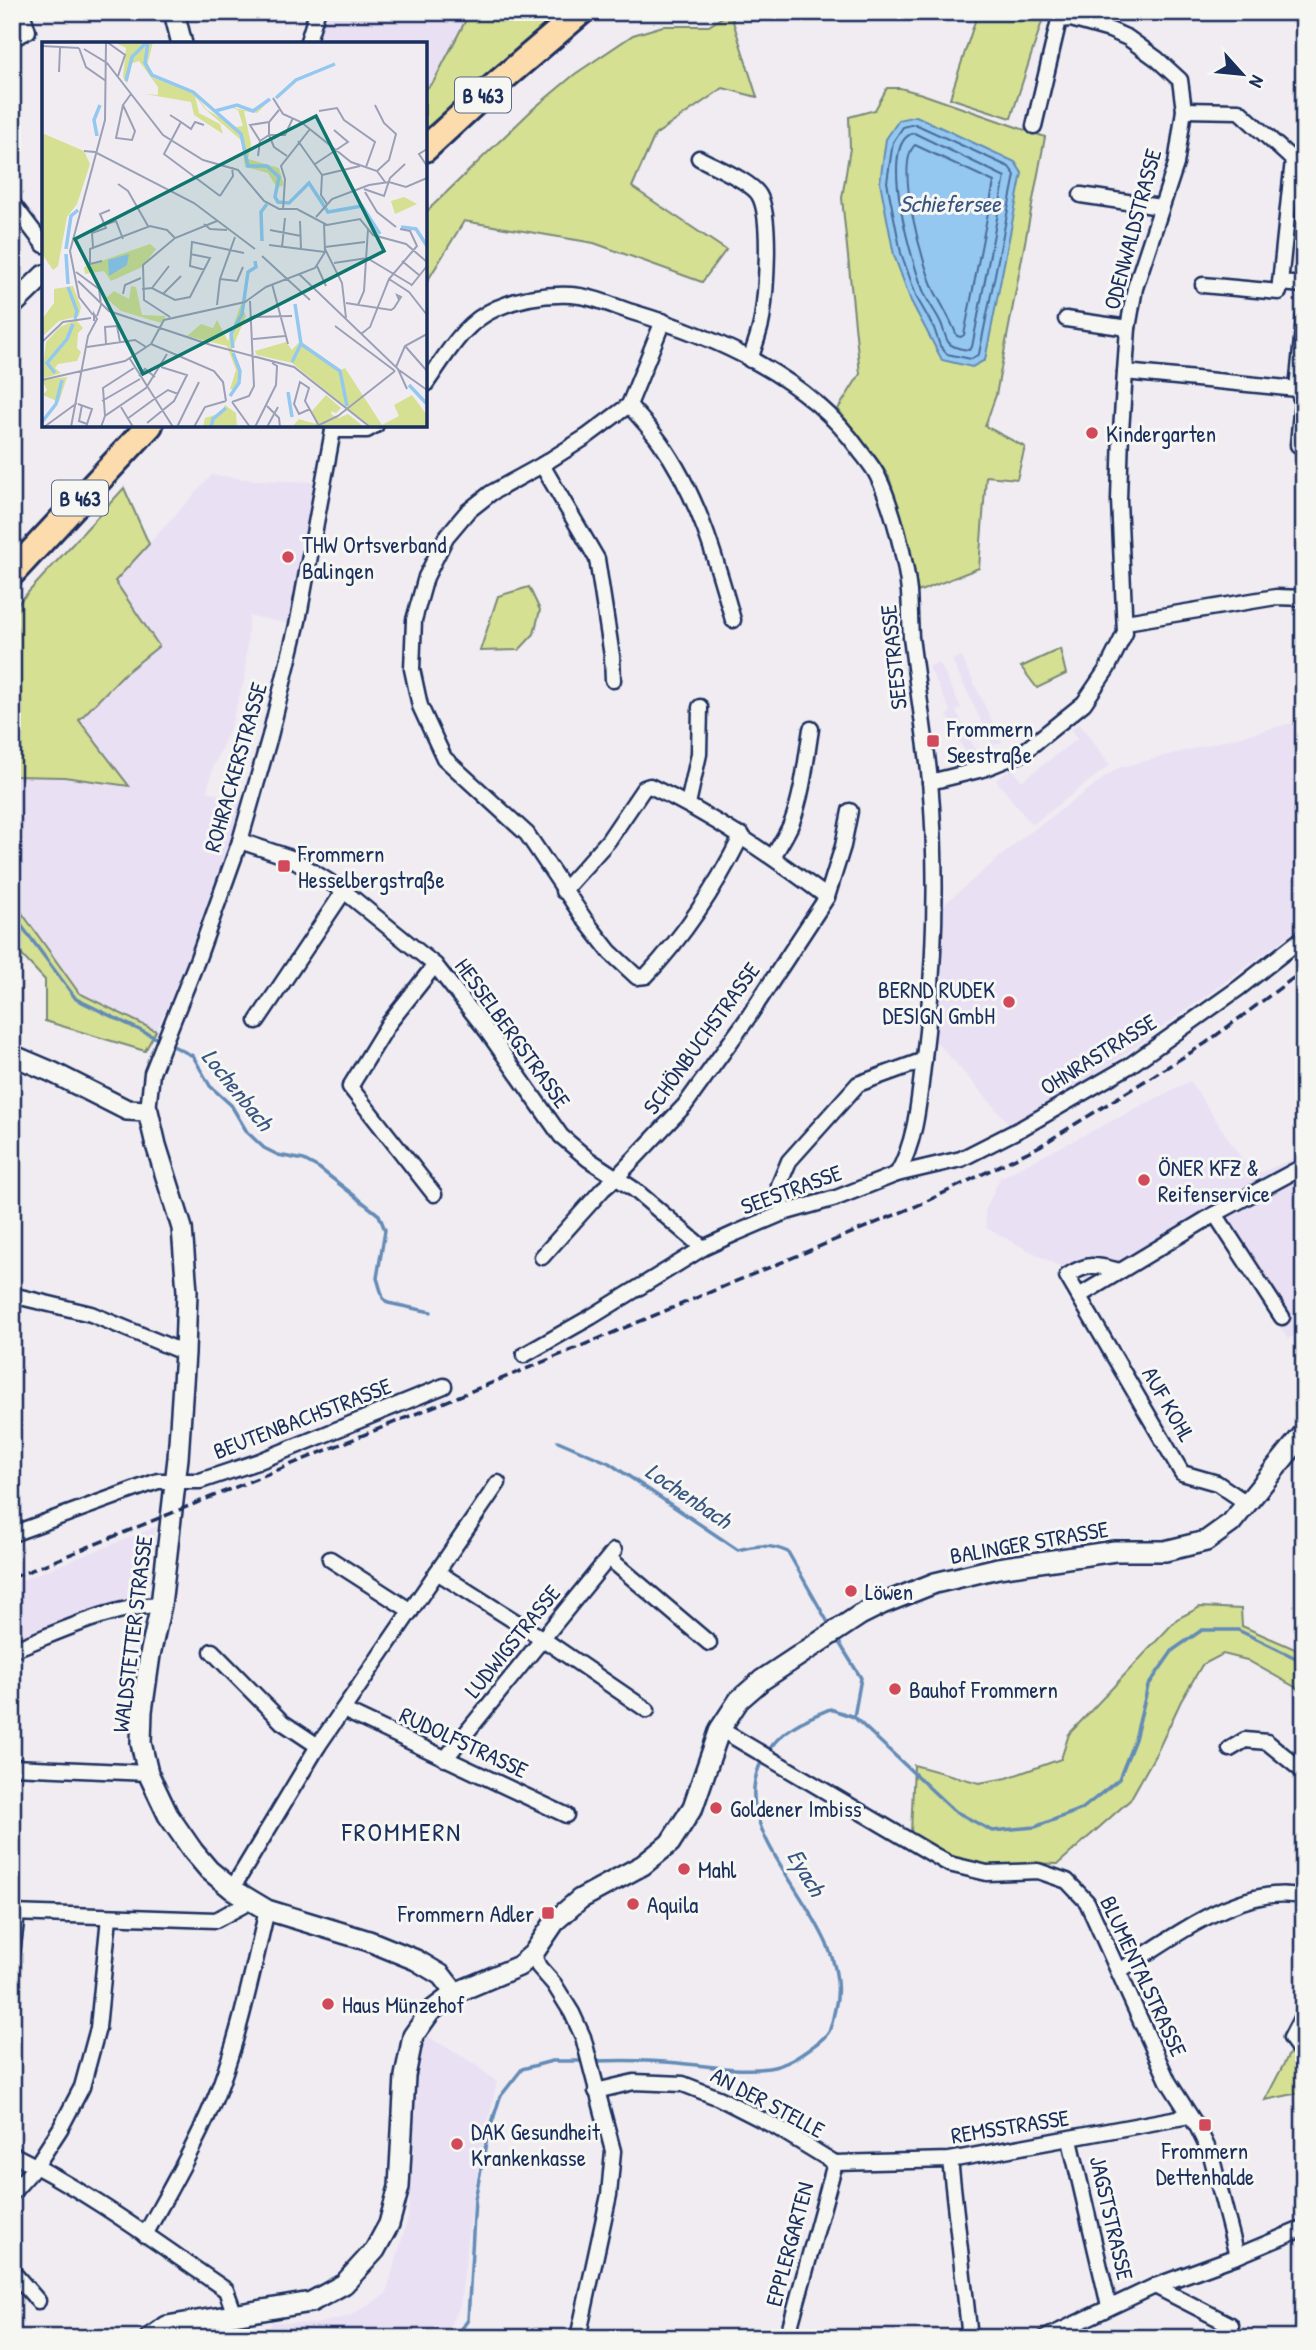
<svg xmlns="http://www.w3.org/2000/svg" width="1316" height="2350" font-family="'Patrick Hand',sans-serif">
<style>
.built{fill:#e9e0f3}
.green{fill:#d5e093;stroke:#788878;stroke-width:2}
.water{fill:#94c8f1;stroke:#648bb6;stroke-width:2}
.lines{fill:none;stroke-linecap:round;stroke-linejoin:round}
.shore{stroke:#4b6c99;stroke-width:2}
.stream{stroke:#648bb6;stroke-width:3.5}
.street-casing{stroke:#1b2f5e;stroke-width:19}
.secondary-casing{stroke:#1b2f5e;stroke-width:24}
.highway-casing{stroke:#1b2f5e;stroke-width:30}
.street{stroke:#f6f6f2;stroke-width:14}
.secondary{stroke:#f6f6f2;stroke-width:19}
.highway{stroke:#fcdcac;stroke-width:24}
.rail{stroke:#1b2f5e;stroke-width:3.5;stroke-dasharray:10 5;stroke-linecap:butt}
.poi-dot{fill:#d1495b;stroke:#f6f6f2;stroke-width:2.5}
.labels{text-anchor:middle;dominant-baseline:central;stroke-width:6;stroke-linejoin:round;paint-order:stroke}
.shield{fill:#f6f6f2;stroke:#5d6b8a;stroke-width:2}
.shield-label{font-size:21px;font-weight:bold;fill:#1b2f5e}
.street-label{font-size:23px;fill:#1b2f5e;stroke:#f6f6f2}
.poi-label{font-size:23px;fill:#1b2f5e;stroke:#f6f6f2;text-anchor:start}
.water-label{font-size:24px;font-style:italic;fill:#395583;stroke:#f6f6f2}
.quarter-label{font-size:26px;letter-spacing:2px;fill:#1b2f5e;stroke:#f6f6f2}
.inset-river{fill:none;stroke:#94c8f1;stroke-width:3.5}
.inset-road{fill:none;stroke:#9ba0b7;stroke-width:2}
.view{fill:#0f766e;fill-opacity:0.15;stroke:#0f766e;stroke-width:3.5}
.inset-edge{fill:none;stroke:#1b2f5e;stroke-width:3.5}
</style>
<rect width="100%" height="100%" fill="#f0ecf2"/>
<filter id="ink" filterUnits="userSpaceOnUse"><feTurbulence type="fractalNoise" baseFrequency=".0143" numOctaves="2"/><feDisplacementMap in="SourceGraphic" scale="14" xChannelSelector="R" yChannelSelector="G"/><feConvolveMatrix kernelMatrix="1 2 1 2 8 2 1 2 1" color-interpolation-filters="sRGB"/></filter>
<g filter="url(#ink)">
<g class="built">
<path d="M326 12H470L434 81 425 90V44H316Z"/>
<path d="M212 475 255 480 318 482 292 624 249 616 245 677 229 731 213 767 207 791 244 803 200 933 156 1031 79 993 16 907 12 899V776L64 777 129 786 79 720 123 675 159 646 115 581Z"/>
<path d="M961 656 1002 742 993 746 952 660Z"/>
<path d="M939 662 961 708 956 711 978 756 969 760 947 715 951 712 929 667Z"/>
<path d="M1304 720V925L1068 1095 1012 1127 936 1041 941 907 1021 839 1118 768Z"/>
<path d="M1079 723 1110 765 1032 825 996 780 1012 768 1022 781 1077 739 1071 730Z"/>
<path d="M1190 1081 1253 1176 1304 1154V1330L1288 1339 1213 1224 1090 1282 986 1228 985 1211 1000 1178Z"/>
<path d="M156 1527 147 1579 134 1597 12 1639V1584Z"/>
<path d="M427 2036 473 2063 497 2082 475 2184 460 2306 443 2338H269L272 2322 316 2324 350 2316 386 2294 408 2218 413 2153 409 2116 414 2068Z"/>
</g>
<g class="green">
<path d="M470 12H565L425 129V90L434 81Z"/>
<path d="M730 12 757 97 723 88 655 135 632 187 726 250 702 282 594 243 464 221 425 285V213L533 109 575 74 633 35 663 26H709Z"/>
<path d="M978 12H1045L1011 118 950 98Z"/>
<path d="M887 88H900L922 94 1045 137 996 395 985 426 1025 447 1017 479 986 476 979 568 918 592 908 541 889 477 838 409 860 374 842 198 850 148 849 117 875 110Z"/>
<path d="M124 488 149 544 115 581 159 646 123 675 79 720 129 786 64 777 12 776V610Z"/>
<path d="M529 587 540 610 534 634 519 650 480 651 498 596Z"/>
<path d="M1060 649 1066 674 1037 688 1021 667Z"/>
<path d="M12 899 79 993 156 1031 145 1051 45 1021V980L12 945Z"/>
<path d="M1200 1607 1241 1609 1242 1626 1304 1653V1692L1247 1660 1223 1654 1202 1665 1181 1701 1158 1750 1130 1800 1058 1864C1035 1862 1014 1865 992 1865 962 1865 937 1848 911 1833L914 1765 979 1783 1007 1778 1061 1759 1069 1734 1177 1619Z"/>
<path d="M1290 2052 1304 2070V2092L1265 2100Z"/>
</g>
<path class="water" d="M916 116 1015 162 1022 173 985 360 972 367 942 360 911 301 894 255 880 182 886 139 899 120Z"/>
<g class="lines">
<g class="shore">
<path d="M915 124 1009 167 1015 175 979 354 971 359 947 354 940 346 934 328 917 298 901 253 887 182 893 142 903 127Z"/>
<path d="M914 133 1005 177 972 347 969 350C963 349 954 349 949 343 945 338 944 330 941 323 937 314 930 305 925 295 914 270 875 142 914 133Z"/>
<path d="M915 145 994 182 964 335 961 337 957 336C951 320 943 307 935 292 923 267 894 164 915 145Z"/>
</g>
<g class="stream">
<path d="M12 913 76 999 160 1040"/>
<path d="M167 1043 193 1056 210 1086 231 1105 247 1132 264 1148 278 1155 304 1160 319 1168 379 1215 385 1230 377 1278 383 1298 388 1303 431 1312"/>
<path d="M558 1441 609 1463 738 1550C757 1545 770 1544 788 1552L830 1626"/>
<path d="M837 1639 861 1678 854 1717"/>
<path d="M767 1753C781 1729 806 1719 830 1709L854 1717 953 1810 992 1831 1035 1827 1082 1809 1119 1779 1135 1739 1148 1686 1173 1650 1202 1630H1238L1304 1662"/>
<path d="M593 2061C622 2060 650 2060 678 2063 708 2066 740 2072 769 2068 788 2065 801 2055 816 2044 833 2031 830 2029 835 2009 858 1922 717 1838 763 1759"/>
<path d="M455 2338 468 2320 475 2199 487 2139 500 2097 522 2069 552 2061H585"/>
</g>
<g class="street-casing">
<g id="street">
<path d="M12 39 28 31 22 12"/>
<path d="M307 44 317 12"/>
<path d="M1184 110 1239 111 1293 160 1280 283 1304 285"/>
<path d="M699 158C713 166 751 181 759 195 772 217 766 292 762 319 760 332 754 347 750 360"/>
<path d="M1081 195 1160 207"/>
<path d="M12 203 44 245"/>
<path d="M1203 285 1279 292 1280 283"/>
<path d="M1066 319 1128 328"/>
<path d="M663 321 629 405 586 437 542 465 491 493 467 512 446 537 426 577 414 620 412 669 420 706 444 758 527 834 585 920 610 952 637 977 646 976C686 934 716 887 742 835"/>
<path d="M1125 372 1297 389 1304 319"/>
<path d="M425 385C446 356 462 323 497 308 520 298 546 294 571 295 592 296 613 306 632 312 716 337 808 377 860 451 866 459 874 468 878 477 892 505 906 560 909 592 910 607 910 622 911 637 917 685 925 733 930 781 938 873 935 967 924 1058 919 1097 917 1140 897 1174"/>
<path d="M1297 389 1302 401 1298 445"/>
<path d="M629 405C639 417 651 429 660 442 698 495 716 559 733 620"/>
<path d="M333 430H367L376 425"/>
<path d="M542 465 597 559 612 656 613 680"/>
<path d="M1126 622 1276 597 1304 598"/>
<path d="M930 782 983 769 1021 754 1084 703 1107 669 1125 633 1119 500 1121 431 1128 328 1135 288 1176 164 1184 110 1180 80 1157 59 1128 38 1110 30 1071 19 1059 20 1034 126"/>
<path d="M688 804 699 754 700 707"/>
<path d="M240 841 291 858 344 891 435 965 487 1031 561 1136 588 1159 635 1190 703 1248"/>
<path d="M773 857C779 846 787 834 792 822 803 793 806 760 811 729"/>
<path d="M827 897 843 846 850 811"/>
<path d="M257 1021 344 891"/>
<path d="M148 1111 152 1073 198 958 240 841 270 736 298 621 334 425"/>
<path d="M434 1194 350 1087 389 1023 435 965"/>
<path d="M783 1213 779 1185 789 1161 858 1084 924 1060"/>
<path d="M1215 1214 1282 1317"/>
<path d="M542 1257 603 1189 616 1178 685 1105 747 1019 827 897C770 855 714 816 650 786L644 788 608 841 563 891"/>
<path d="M1120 1271C1096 1265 1089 1262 1067 1276L1182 1473 1217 1483 1248 1504"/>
<path d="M12 1295 91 1314 185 1353"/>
<path d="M1079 1296 1215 1214 1304 1166"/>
<path d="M524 1355 591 1317 703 1248 736 1233 783 1213 836 1198 897 1174 961 1159 1022 1128 1129 1066 1239 988 1304 937"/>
<path d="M12 1534 158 1481H200L257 1462 444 1386"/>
<path d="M330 1559 411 1611"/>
<path d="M610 1559 709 1643"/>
<path d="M437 1572 543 1639 647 1710"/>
<path d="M12 1650C60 1632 110 1606 161 1605"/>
<path d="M212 1651 282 1722 318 1746"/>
<path d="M343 1710 566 1815"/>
<path d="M720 1729 949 1864 987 1873 1038 1871 1067 1881 1087 1902 1168 2081 1198 2128 1211 2155 1237 2256"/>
<path d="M1230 1749 1245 1740 1267 1742 1304 1772"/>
<path d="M445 1759 614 1551"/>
<path d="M12 1767 148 1773"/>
<path d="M232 1889 318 1746 498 1483"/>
<path d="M12 1913 216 1920 251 1901"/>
<path d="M12 1954 17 1914"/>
<path d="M533 1954 539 1967 554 1984 572 2013 583 2037 613 2151 609 2195 578 2338"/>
<path d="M1119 1971C1169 1941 1243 1881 1304 1897"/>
<path d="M1304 2013 1291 2038 1304 2056"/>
<path d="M596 2091 634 2082 683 2084 719 2098 776 2127 835 2163"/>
<path d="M1070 2140 1109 2306"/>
<path d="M12 2154C88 2191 157 2243 226 2290L235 2315"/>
<path d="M950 2160 970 2338"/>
<path d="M835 2163 950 2160 1189 2116"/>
<path d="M12 2193 36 2166 60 2129 82 2087 98 2028 109 1917"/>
<path d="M145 2235C171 2187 200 2138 220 2086 241 2029 253 1969 267 1910"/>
<path d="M12 2271 38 2301"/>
<path d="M1155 2286 1231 2325"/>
<path d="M787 2338 835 2163"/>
<path d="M1045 2338 1155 2286 1237 2256 1304 2228"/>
</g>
</g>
<g class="secondary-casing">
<g id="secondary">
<path d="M174 12 182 44"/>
<path d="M12 306 44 275"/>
<path d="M12 1055 52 1072 127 1110 148 1111 156 1145 182 1228 187 1291 185 1353 178 1458 161 1605 150 1655 142 1711 141 1743 148 1773 168 1815 193 1851 209 1870 232 1889 267 1910 369 1941 416 1960 441 1975 455 1993"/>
<path d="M150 2338 167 2326 311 2302 344 2284 375 2250 389 2224 399 2187 405 2076 413 2036 430 2012 455 1993 519 1966 533 1954 556 1920 580 1899 643 1865 670 1843 693 1807 720 1729 739 1700 762 1680 860 1615 882 1604 935 1583 998 1568 1115 1551H1165L1206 1541 1231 1523 1304 1433"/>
</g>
</g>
<g class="highway-casing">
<g id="highway">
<path d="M425 149 479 99 581 12"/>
<path d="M12 573 150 425"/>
</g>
</g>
<use href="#street" class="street"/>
<use href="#secondary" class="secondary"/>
<use href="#highway" class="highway"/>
<path class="rail" d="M12 1578 538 1364 921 1204 1040 1146 1206 1043 1304 970"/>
</g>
</g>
<g class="poi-dot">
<circle cx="1092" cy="433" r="7"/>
<circle cx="288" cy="557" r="7"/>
<rect x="926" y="734" width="14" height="14" rx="3.5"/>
<rect x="277" y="859" width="14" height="14" rx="3.5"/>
<circle cx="1009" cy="1002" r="7"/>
<circle cx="1144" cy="1180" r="7"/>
<circle cx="851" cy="1591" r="7"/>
<circle cx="895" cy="1689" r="7"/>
<circle cx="716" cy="1808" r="7"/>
<circle cx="684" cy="1869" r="7"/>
<circle cx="633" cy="1904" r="7"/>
<rect x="541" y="1906" width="14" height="14" rx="3.5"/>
<circle cx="328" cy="2004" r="7"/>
<rect x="1198" y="2118" width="14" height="14" rx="3.5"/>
<circle cx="457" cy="2144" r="7"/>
</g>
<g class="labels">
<g class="shield">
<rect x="455" y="77.5" width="56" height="35" rx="5"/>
<rect x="52" y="480.5" width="56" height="35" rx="5"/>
</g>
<g class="shield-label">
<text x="483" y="95">B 463</text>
<text x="80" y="498">B 463</text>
</g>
<g class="street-label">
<text transform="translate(1132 229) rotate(-75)">ODENWALDSTRASSE</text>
<text transform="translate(893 657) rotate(-96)">SEESTRASSE</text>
<text transform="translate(235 767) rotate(-74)">ROHRACKERSTRASSE</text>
<text transform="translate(513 1033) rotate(54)">HESSELBERGSTRASSE</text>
<text transform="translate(701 1038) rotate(-54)">SCHÖNBUCHSTRASSE</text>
<text transform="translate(1098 1054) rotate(-32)">OHNRASTRASSE</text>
<text transform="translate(791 1189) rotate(-20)">SEESTRASSE</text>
<text transform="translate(1169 1404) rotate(60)">AUF KOHL</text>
<text transform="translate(302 1418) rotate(-21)">BEUTENBACHSTRASSE</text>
<text transform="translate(1029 1542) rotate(-10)">BALINGER STRASSE</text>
<text transform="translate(132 1634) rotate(-83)">WALDSTETTER STRASSE</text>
<text transform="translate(512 1641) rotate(-51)">LUDWIGSTRASSE</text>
<text transform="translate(464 1742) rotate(25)">RUDOLFSTRASSE</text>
<text transform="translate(1144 1976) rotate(65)">BLUMENTALSTRASSE</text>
<text transform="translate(768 2102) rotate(28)">AN DER STELLE</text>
<text transform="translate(1010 2126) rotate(-9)">REMSSTRASSE</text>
<text transform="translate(1112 2218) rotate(77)">JAGSTSTRASSE</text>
<text transform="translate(789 2244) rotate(-75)">EPPLERGARTEN</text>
</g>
<g class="poi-label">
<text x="1106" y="433">Kindergarten</text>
<text x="302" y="544">THW Ortsverband<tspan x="302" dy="26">Balingen</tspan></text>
<text x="947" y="728">Frommern<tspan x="947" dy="26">Seestraße</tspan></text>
<text x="298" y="853">Frommern<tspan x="298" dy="26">Hesselbergstraße</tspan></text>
<text x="995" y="989" text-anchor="end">BERND RUDEK<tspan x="995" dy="26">DESIGN GmbH</tspan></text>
<text x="1158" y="1167">ÖNER KFZ &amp;<tspan x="1158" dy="26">Reifenservice</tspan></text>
<text x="865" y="1591">Löwen</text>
<text x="909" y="1689">Bauhof Frommern</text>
<text x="730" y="1808">Goldener Imbiss</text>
<text x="698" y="1869">Mahl</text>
<text x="647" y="1904">Aquila</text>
<text x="534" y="1913" text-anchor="end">Frommern Adler</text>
<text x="342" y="2004">Haus Münzehof</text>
<text x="471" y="2131">DAK Gesundheit<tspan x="471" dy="26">Krankenkasse</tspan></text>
<text x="1205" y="2150" text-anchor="middle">Frommern<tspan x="1205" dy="26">Dettenhalde</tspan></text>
</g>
<g class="water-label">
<text x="950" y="203">Schiefersee</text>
<text transform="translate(238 1089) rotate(51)">Lochenbach</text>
<text transform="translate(689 1495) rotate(34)">Lochenbach</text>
<text transform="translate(807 1872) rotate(59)">Eyach</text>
</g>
<g class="quarter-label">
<text x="402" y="1831">FROMMERN</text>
</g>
</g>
<g transform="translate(42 42)">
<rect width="385" height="385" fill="#f0ecf2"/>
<path d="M72 0H111L105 24 112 36 151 51 156 56 165 68 194 85 201 84 196 68 188 65 211 70 228 58 215 71 202 69 209 102 206 117 237 126 242 143 235 146 226 131 203 125 199 98 164 68 153 54 157 71 178 82 181 92 152 73 149 60 103 52 116 53V45L97 19 88 22 85 42 81 35 84 6ZM0 91 42 109 48 122 35 162 25 175 16 224 11 228 0 212ZM362 155 375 162 353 172 349 159ZM108 202 114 207 100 225 78 235 69 239 62 229 43 232 42 225ZM31 244 39 265 37 274 17 279 0 295V277L12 261V247ZM89 244 94 245 100 273 124 274 119 281 79 269 64 256 72 249 87 257ZM199 262 204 274 190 307 198 325 194 348 188 347 194 328 185 304 145 294 159 282 171 286 175 278 186 299ZM34 278 41 286 36 291 35 306 39 310 35 319 16 322 13 326 19 331 0 337 4 300 18 285ZM258 299 299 328 303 326 340 383 357 374 352 363 370 353 385 373V385H328L250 321 215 313 213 309 244 300 250 308ZM25 335 17 360 1 353 5 348 0 338ZM284 353 299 366 294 371 289 369 290 373 297 376 306 372 322 385H250L257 377 274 382 270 369ZM183 363 194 371 195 385H161L163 376 179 371Z" fill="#d5e093"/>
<path d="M87 212 85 223 67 234 66 218Z" fill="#94c8f1"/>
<path class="inset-river" d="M106 0 103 21 110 33 151 50 199 92 206 124H225L237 135 233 155 236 160 247 161 267 141 286 170 320 164 338 192M84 39 90 15 105 0M234 56 254 38 293 22M173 69 195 63 211 69 228 57M55 94 52 78 58 63M359 185 374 187 385 204M220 199 219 170 225 162M24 207 29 174 36 168M24 212 26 242M26 245 35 269 33 277M259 302 298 329 305 364M191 306 189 292 200 272 206 230 214 225 213 219M250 320 259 302 253 262M13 331 5 321 25 297 31 282M367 343 385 362M246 350 250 375M188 354 197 341 198 329 191 311M0 380 14 362 20 338M169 385 171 377 184 366"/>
<path class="inset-road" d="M65 0 83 13 76 34M0 4 37 6M37 6 44 25 64 39M42 7 65 21 121 93 161 118 196 128 222 159 237 167H255L285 183 318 177 331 193 364 202 385 220M17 30 18 6M231 56 241 72 259 80 309 120 335 129 343 140M81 63 74 96 90 98 93 89 81 63 89 52M333 63 342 81 354 92 347 118 335 129M237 68 227 80V93L232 105 245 114M277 69 295 66 302 78 333 100 324 125M128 73 139 80 122 112 178 154M139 80 149 87 153 80 162 83M218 99 208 83 227 80M256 99 280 133M385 107 377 112 385 124M42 109 53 110 152 161 213 207M216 114 218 99 227 93H243L251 76M273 122 306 100 292 88M280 133 318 124M280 133 279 153 285 162M76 142 86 149 106 184M322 147 342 154 348 136 363 122M323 150 335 170 354 185M178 154 191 134 190 125M241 168 243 137 239 124 268 87M274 175 290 157 327 143 347 140 364 145 385 136M258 179 259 207M162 182 168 187 185 188M62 183 74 179 81 197M228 188 259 194M227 203 283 210M51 205 50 191 64 186 58 172 68 168M240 205 243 176M283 205 323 200M283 207 300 241 304 276M220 214 268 258M60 219 48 222V207L108 184 125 188 133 196M360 219 377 233M292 221 325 216 370 243M275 224 284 244M163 228 148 224 150 200 202 211M34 230 57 247 59 263 55 274M257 232 356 327 365 347M178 237 195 239 201 225M347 237 367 250 385 273M36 239 67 269 169 303M230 242 246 302M369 244 385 224M110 246 127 224M100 247 110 246 133 258 148 255 168 216 148 212M81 252 83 243 99 236M121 252 139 234M304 261 349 268 352 266 359 255 355 253 357 258M175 263 178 237 193 195M316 263 322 249 326 187M51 273 37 255 28 209 63 78 64 0M128 275 102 258 101 223 133 196 175 179M209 275 250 274M293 284 353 329M319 292 328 285 347 237 375 204 368 189 358 187M211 297 243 294M0 300 21 280 49 276M64 302 63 285 75 284 78 300M109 302 122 278 203 260 224 245 273 226 283 210 282 181M109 302 172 329 181 340 184 359M169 303 252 325 328 385M363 304 385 329M45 305 93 298 104 305M88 317 131 385M354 325 363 304 385 292M357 328 385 348M97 334 103 327 113 335M0 338 83 319 109 302M111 358 126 348 136 352M60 359 98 337M190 360 207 354 212 344 208 259M190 360 208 385M36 362 50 367 44 385M40 363 37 379 45 382M225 364 237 376 238 385M79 365 91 385M268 367 257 372 252 362 258 340 267 346 263 359 276 382M63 374 61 346 92 326M85 377 111 358M105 381 132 359 145 333 119 325M2 385 35 361M29 385 46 294 55 277 52 272V279M59 385 63 374 104 346 125 312M135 385 157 340M152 385 163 365 184 359M213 385 234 343 235 324 230 321M225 385 236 365M273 385 296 374 353 329"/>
<path class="view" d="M274 74 342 209 101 332 33 197Z"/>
<rect width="385" height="385" class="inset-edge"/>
</g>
<rect width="1316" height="2350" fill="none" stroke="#f6f6f2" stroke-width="42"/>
<rect x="21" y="21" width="1274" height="2308" fill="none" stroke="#1b2f5e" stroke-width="2.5" filter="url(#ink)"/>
<g transform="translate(1242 74) rotate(117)" stroke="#f6f6f2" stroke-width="5" paint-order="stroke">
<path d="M0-5L12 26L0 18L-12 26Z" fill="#1b2f5e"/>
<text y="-10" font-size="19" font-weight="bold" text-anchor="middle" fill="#1b2f5e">N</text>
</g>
</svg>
